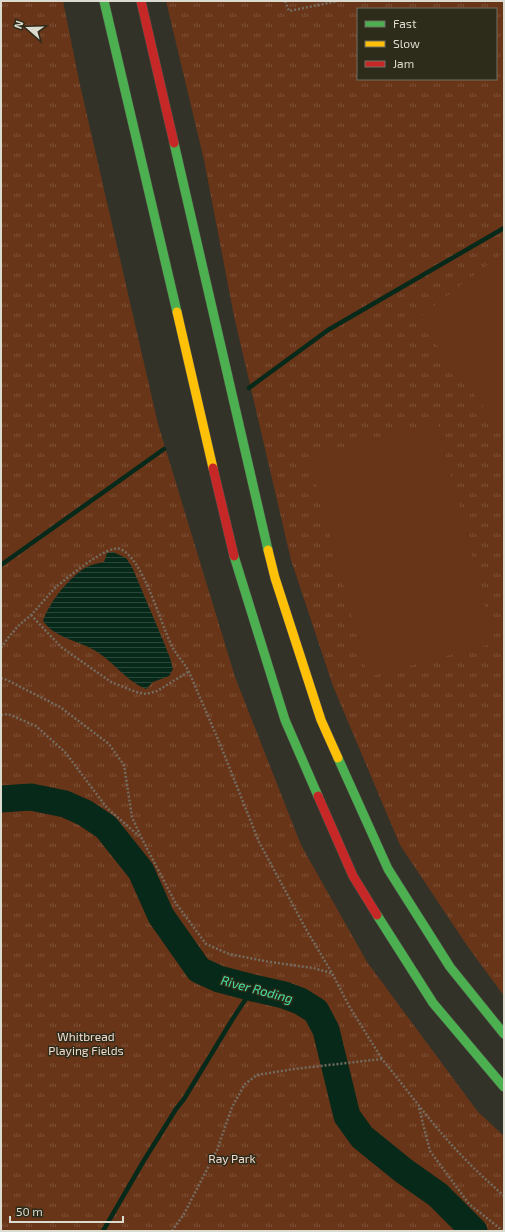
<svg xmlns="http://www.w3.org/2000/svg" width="505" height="1232" font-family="'Exo 2',sans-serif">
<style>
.grass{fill:url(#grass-tufts);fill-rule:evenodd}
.garden{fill:#693519}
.water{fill:url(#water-rules)}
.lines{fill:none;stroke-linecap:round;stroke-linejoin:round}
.stream{stroke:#07291a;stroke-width:4.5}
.river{stroke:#07291a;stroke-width:27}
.fast-casing{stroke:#505047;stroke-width:10}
.slow-casing{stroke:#505047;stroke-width:10}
.jam-casing{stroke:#505047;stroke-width:10}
.path{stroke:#736c5f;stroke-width:2.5;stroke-dasharray:2 2;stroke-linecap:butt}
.fast{stroke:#4caf50;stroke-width:9}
.slow{stroke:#ffc107;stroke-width:9}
.jam{stroke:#c62828;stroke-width:9}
.labels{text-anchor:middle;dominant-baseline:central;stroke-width:3;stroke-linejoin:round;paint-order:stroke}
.park-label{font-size:12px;fill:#f2d9ce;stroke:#2d2b19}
.water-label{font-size:13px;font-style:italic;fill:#47e1a0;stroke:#2d2b19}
</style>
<defs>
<pattern id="grass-tufts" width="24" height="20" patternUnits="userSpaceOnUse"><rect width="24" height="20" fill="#693519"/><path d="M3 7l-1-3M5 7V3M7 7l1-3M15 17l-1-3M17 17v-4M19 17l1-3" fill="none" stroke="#7e5239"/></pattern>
<pattern id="water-rules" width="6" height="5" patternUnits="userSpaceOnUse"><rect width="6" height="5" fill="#07291a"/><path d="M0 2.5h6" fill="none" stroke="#2b473a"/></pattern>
</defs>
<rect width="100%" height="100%" fill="#323228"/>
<g class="grass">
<path d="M1 1H63L80 85 158 424 235 677 301 845 367 962 478 1112 504 1136V1231H1Z"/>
<path d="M166 1H504V996L466 944 400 845 333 686 291 560 234 316 204 160ZM358 9H496V79H358Z"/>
</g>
<g class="garden">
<path d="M504 252V434L417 319Z"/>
<path d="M437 422 495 643 368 677 309 457Z"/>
</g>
<path class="water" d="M113 552 126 558 132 567 162 638 170 658 173 669 169 676 153 682 146 689C126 681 113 661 94 650 77 640 55 638 43 621 48 604 72 573 89 566 93 564 99 563 104 562L107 553Z"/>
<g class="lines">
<g class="stream">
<path d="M249 388 328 330 504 228"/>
<path d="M1 565 164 449"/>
<path d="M103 1231 143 1162 176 1109 184 1099 232 1020 253 988"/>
</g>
<path class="river" d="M1 799 31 797 65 804 85 813 106 827 141 871 161 916 199 970 219 979 253 988 284 995 300 1001 316 1011 326 1030 347 1116 362 1137 404 1171 438 1195 474 1231"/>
<g class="fast-casing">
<g id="fast">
<path d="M104 1 177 312"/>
<path d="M174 143 268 550"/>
<path d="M234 556 285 720 318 796"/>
<path d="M338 758 388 869 450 967 504 1034"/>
<path d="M377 915 433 1003 504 1087"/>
</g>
</g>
<g class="slow-casing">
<g id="slow">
<path d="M177 312 213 468"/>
<path d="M268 550 275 578 321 720 338 758"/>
</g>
</g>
<g class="jam-casing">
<g id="jam">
<path d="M141 1 174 143"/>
<path d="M213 468 234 556"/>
<path d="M318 796 353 876 377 915"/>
</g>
</g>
<g class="path">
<path d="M285 1 289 11 338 1"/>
<path d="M31 615 61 647 111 682 136 692 146 694 157 691 188 672"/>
<path d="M1 648C5 642 9 636 14 631 18 625 24 621 30 616 39 607 47 596 56 587 67 578 108 544 120 549 143 558 160 622 171 644 175 654 184 662 189 672L220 744 259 842 307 931 332 973"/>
<path d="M1 678 7 680 60 707 109 744 124 765 132 817 141 837 175 902 206 944 229 954 270 962 313 968 332 973 349 1006 382 1059"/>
<path d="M1 715 8 714 36 726 65 752 107 808 139 836"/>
<path d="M419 1108 430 1151 469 1204 503 1231"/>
<path d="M172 1231 184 1214 217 1150 232 1107 245 1084 257 1075 294 1069 382 1059C410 1093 435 1129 466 1160 478 1173 491 1184 504 1196"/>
</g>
<use href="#fast" class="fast"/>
<use href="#slow" class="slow"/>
<use href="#jam" class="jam"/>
</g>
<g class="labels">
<g class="park-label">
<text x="86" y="1036">Whitbread<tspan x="86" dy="14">Playing Fields</tspan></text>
<text x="232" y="1158">Ray Park</text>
</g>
<g class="water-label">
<text transform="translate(257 989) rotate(15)">River Roding</text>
</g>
</g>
<rect width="505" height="1232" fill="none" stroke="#dcdbcf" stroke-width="4"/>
<rect x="357" y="8" width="140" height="72" fill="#2d2b19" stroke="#737162"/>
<rect x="365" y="21" width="20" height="6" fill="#4caf50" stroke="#737162"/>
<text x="393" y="28" font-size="12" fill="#dcdbcf">Fast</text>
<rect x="365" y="41" width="20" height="6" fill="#ffc107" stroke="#737162"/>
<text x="393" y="48" font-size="12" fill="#dcdbcf">Slow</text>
<rect x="365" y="61" width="20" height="6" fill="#c62828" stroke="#737162"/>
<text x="393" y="68" font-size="12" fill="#dcdbcf">Jam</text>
<g transform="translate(28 28) rotate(290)" stroke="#2d2b19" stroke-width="3" paint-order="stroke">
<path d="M0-3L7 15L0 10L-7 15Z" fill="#dcdbcf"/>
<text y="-6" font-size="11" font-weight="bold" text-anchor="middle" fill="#dcdbcf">N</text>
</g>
<path d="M10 1216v6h113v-6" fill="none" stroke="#dcdbcf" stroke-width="2"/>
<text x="16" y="1216" font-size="12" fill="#dcdbcf" stroke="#2d2b19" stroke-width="3" paint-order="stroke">50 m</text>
</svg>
